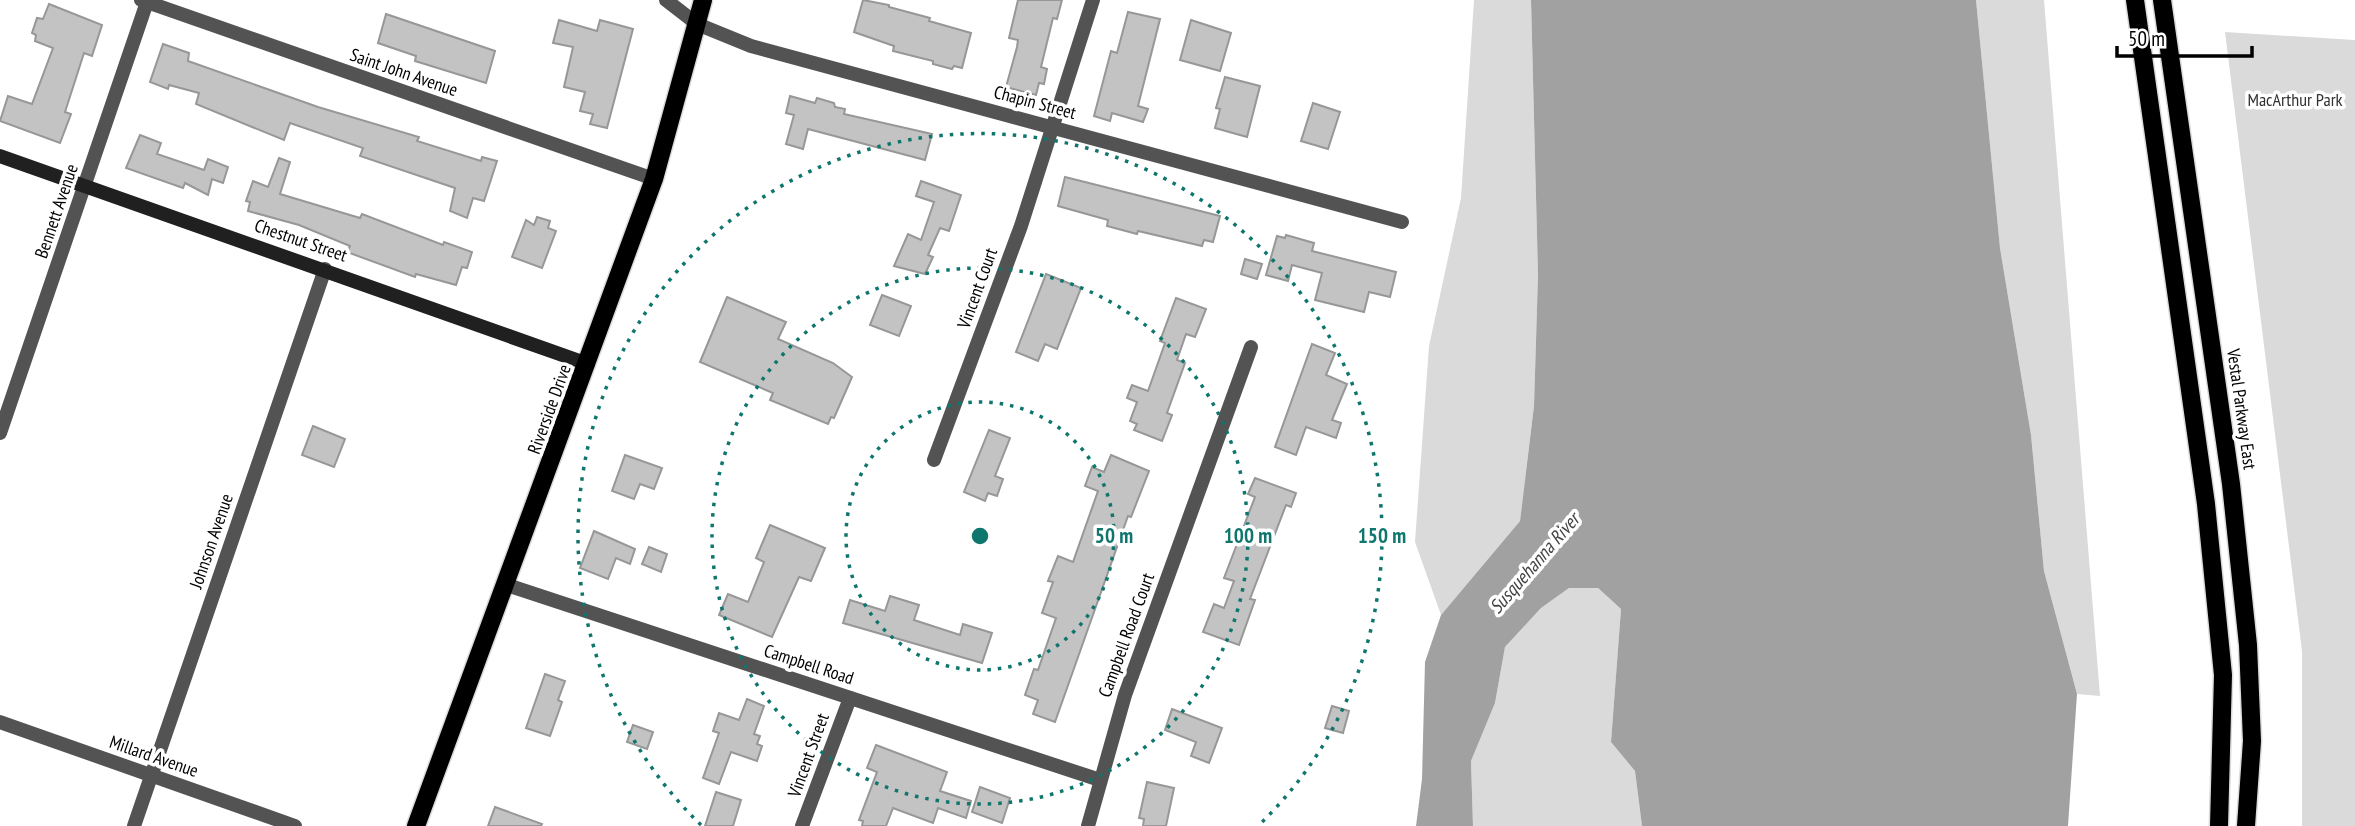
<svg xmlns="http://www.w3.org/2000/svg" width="2355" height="826" font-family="'PT Sans Narrow',sans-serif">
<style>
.green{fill:#dadada}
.water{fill:#a1a1a1}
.building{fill:#c3c3c3;stroke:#979797;stroke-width:2}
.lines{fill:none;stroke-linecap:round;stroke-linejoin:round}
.primary-casing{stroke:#dbdbdb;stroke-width:21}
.street{stroke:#535353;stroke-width:14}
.secondary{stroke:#202020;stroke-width:14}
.primary{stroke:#000;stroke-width:18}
.ring{fill:none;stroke:#0f766e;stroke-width:3.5;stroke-dasharray:3.5 7}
.labels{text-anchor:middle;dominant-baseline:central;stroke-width:7;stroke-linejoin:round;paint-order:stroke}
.street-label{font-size:18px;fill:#000;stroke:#fff}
.park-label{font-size:18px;fill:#313131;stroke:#fff}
.water-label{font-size:19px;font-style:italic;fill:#424242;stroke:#fff}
.centre{fill:#0f766e;stroke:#fff;stroke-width:3.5}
.ring-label{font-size:21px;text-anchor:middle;font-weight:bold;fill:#0f766e;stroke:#fff;stroke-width:7;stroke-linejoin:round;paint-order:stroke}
</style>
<rect width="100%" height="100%" fill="#fff"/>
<g class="green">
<path d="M1474 0H1531L1538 275 1534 406 1520 521 1441 615 1415 542 1429 346 1461 198Z"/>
<path d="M1976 0H2044L2100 696 2077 694 2044 571 2031 435 2000 248Z"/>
<path d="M2225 32 2355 40V826H2302V651Z"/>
<path d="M1569 588H1598L1621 609 1611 742 1635 771 1642 826H1473L1471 761 1495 703 1505 647 1541 608Z"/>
</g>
<path class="water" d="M1531 0H1976L2000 248 2031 435 2044 571 2077 694 2068 826H1642L1635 771 1611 742 1621 609 1598 588H1569L1541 608 1505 647 1495 703 1471 761 1473 826H1416L1422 779 1425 662 1441 615 1520 521 1534 406 1538 275Z"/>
<g class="building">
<path d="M863 0 889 5V7L930 18 929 21 971 33 962 68 954 66 952 69 933 64V61L893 51 894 46 854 32Z"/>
<path d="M1018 0H1062L1057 19 1053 18 1041 67 1047 69 1044 84 1039 83 1036 95 1006 87 1017 47 1018 40 1009 38Z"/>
<path d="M49 4 102 25 92 56 84 53 65 112 71 114 60 143 0 121 8 96 32 104 53 48 35 41 36 35 32 33 37 18 43 19Z"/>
<path d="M1128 12 1160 19 1138 106 1148 109 1143 122 1112 113 1110 121 1094 116 1111 51 1117 53Z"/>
<path d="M386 14 495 51 486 83 415 61 416 56 378 43Z"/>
<path d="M559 20 597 31 600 20 633 29 607 128 590 124 593 114 580 111 585 92 564 87 573 47 553 43Z"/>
<path d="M1191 20 1231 33 1220 71 1180 60Z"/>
<path d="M163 44 189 53 188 61 318 107 419 137 417 141 481 161 482 157 497 161 484 201 473 198 467 218 450 211 455 188 360 156 363 148 290 123 284 140 196 104 199 93 169 85 168 89 150 82Z"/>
<path d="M1225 77 1260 86 1247 137 1215 128 1220 109 1216 108Z"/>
<path d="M790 96 815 103 817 98 834 103 835 107 845 109 844 114 932 134 925 160 808 129 803 149 786 144 794 115 786 113Z"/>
<path d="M1313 103 1340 112 1328 149 1301 141Z"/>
<path d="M140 135 161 143 157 154 204 170 208 159 228 167 223 183 212 179 208 195 185 183 183 188 126 168Z"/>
<path d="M279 158 290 162 280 194 360 218 362 214 443 245 444 242 472 252 467 268 462 267 456 285 416 274 415 277 347 252 350 246 299 225 248 211 250 202 246 201 253 181 268 187Z"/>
<path d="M1065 177 1220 216 1213 242 1204 240 1202 246 1138 231 1137 234 1107 226 1108 220 1058 206Z"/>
<path d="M921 181 961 195 949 231 940 228 928 255 933 257 925 274 894 266 908 234 921 240 934 202 916 196Z"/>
<path d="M537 217 550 221 548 228 556 231 542 268 512 257 526 220 534 225Z"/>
<path d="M1286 235 1314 243 1312 251 1396 272 1390 297 1369 292 1364 312 1315 300 1322 273 1292 265 1288 281 1266 275 1277 236 1285 238Z"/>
<path d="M1245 259 1262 264 1257 279 1241 274Z"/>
<path d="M1046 274 1081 288 1057 349 1045 344 1038 361 1016 352Z"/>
<path d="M882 295 911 306 899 336 870 325Z"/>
<path d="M727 297 786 322 778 339 833 363 852 377 834 418 831 417 828 424 770 400 773 393 700 362Z"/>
<path d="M1176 298 1206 309 1195 337 1186 334 1177 360 1185 363 1167 413 1172 415 1162 441 1134 430 1137 424 1130 421 1137 402 1127 398 1132 385 1148 391 1165 343 1160 341Z"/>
<path d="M1312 344 1335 353 1326 375 1347 384 1332 420 1341 423 1336 438 1306 427 1296 455 1275 447Z"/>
<path d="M313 426 345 439 334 467 302 455Z"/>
<path d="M989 430 1010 438 995 476 1003 479 997 496 988 493 985 501 964 492Z"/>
<path d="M625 455 662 468 654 489 640 484 634 499 612 491Z"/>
<path d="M1111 455 1149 471 1131 517 1128 516 1055 722 1033 714 1038 700 1025 695 1034 669 1038 670 1056 618 1042 613 1053 582 1048 581 1058 556 1073 562 1098 491 1085 486 1092 467 1104 472Z"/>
<path d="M1255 478 1296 493 1291 507 1286 505 1250 599 1255 600 1239 645 1203 632 1214 604 1224 608 1234 581 1224 578 1255 497 1248 494Z"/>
<path d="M770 525 825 548 811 581 799 577 772 637 719 615 728 594 748 602 764 562 756 558Z"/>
<path d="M594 531 635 549 630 564 616 558 608 579 580 568Z"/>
<path d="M649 547 667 554 661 572 642 564Z"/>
<path d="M890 596 919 605 914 620 960 635 963 624 992 633 982 663 843 623 850 600 885 611Z"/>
<path d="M545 674 565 681 558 700 562 702 550 736 526 728Z"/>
<path d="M747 699 764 706 754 734 760 736 757 744 762 746 757 761 731 752 719 784 703 778 719 733 713 731 719 713 739 720Z"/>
<path d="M1332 706 1349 711 1343 733 1325 728Z"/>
<path d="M1172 709 1222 728 1209 763 1191 756 1196 742 1165 730Z"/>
<path d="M633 725 653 732 647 749 627 742Z"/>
<path d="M876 745 947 772 940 791 971 801 966 818 938 808 933 823 893 808 886 826H862L863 821 859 820 877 772 867 768Z"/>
<path d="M1147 782 1174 788 1166 826H1143L1144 819 1139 818Z"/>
<path d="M980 787 1010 798 1002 823 972 812Z"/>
<path d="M716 792 741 800 733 826H705Z"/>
<path d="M495 807 542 824 541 826H488Z"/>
</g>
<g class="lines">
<g class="primary-casing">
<g id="primary">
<path d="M2135 0 2206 504 2223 675 2219 826"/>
<path d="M2162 0 2231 484 2248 645 2252 741 2246 826"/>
<path d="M416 826 654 179 703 0"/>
</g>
</g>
<g class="street">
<path d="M141 0 654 179"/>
<path d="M666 0 697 24 751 46 1402 222"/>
<path d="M0 433 147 2"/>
<path d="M934 460 1021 226 1093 0"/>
<path d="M507 585 1100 780"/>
<path d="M0 722 295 826"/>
<path d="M134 826 325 269"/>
<path d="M802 826 850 698"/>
<path d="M1088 826 1125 695 1251 347"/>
</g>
<path class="secondary" d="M0 156 588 364"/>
<use href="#primary" class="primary"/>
</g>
<g class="ring">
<circle cx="980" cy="536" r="134"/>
<circle cx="980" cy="536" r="268"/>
<path d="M701 825A402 402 0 1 1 1259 825"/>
</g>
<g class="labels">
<g class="street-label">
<text transform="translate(404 72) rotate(19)">Saint John Avenue</text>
<text transform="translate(1035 102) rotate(15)">Chapin Street</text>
<text transform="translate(56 211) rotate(-71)">Bennett Avenue</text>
<text transform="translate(301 240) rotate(19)">Chestnut Street</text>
<text transform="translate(977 288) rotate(-70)">Vincent Court</text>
<text transform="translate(549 409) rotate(-70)">Riverside Drive</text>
<text transform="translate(2242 409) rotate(82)">Vestal Parkway East</text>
<text transform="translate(211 541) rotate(-71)">Johnson Avenue</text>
<text transform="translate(1126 635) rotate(-70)">Campbell Road Court</text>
<text transform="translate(809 664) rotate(18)">Campbell Road</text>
<text transform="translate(808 755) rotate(-70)">Vincent Street</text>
<text transform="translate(154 756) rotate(19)">Millard Avenue</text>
</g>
<g class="park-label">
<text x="2295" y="99">MacArthur Park</text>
</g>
<g class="water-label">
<text transform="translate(1534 563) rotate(-49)">Susquehanna River</text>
</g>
</g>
<circle cx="980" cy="536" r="10" class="centre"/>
<g class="ring-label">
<text x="1114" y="543">50 m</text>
<text x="1248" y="543">100 m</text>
<text x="1382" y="543">150 m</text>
</g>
<path d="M2117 46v10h135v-10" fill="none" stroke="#000000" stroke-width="3.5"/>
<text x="2128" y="46" font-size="21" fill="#000000" stroke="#ffffff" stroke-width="5" paint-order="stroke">50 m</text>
</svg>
